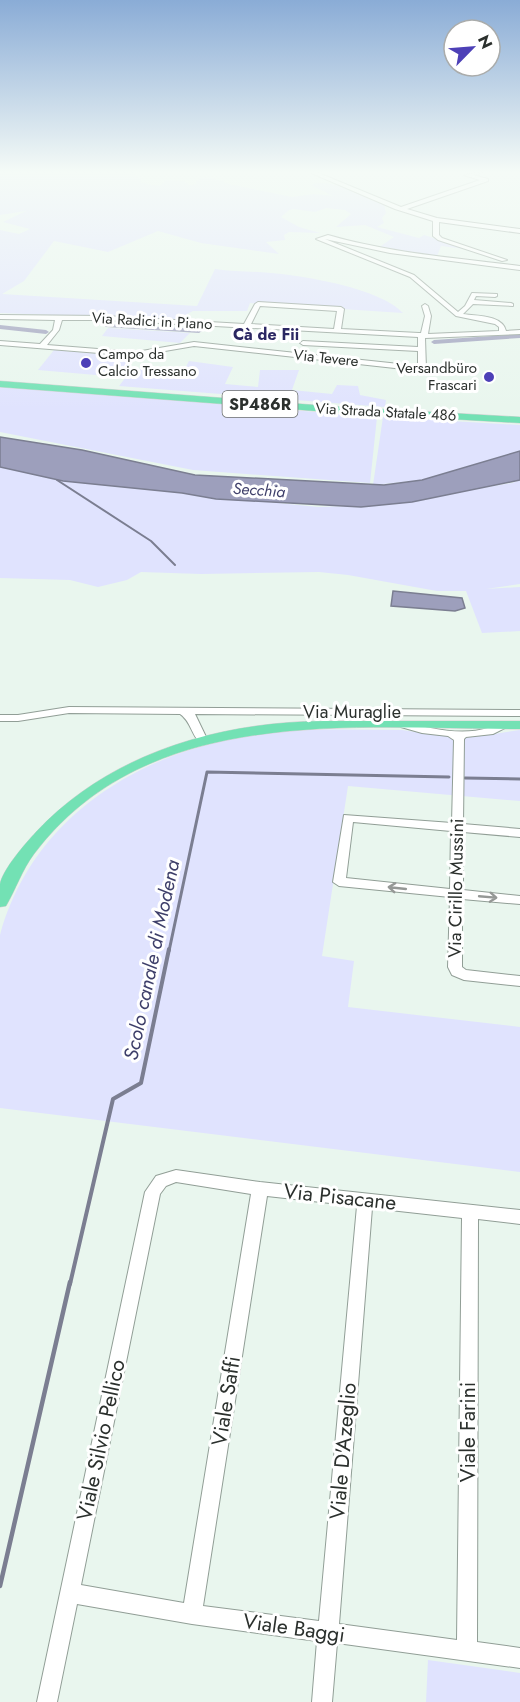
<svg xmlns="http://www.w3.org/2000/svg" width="520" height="1702" font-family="Jost,sans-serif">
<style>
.green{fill:#e0e3fe}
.water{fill:#9d9fbc;stroke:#7b7e91;stroke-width:1.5}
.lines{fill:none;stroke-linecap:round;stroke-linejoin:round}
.stream-far3{stroke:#7b7e91;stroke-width:2}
.stream-far2{stroke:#7b7e91;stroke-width:3}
.stream-far1{stroke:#7b7e91;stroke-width:4}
.stream{stroke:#7b7e91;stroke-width:4.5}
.canal{fill:#9d9fbc;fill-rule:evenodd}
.minor-casing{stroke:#919e96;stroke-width:2}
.major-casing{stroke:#d0d1d1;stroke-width:1}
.minor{fill:#fff;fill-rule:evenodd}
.major{fill:#73e1b4;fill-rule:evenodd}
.oneway{stroke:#959896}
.poi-dot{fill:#4d40b7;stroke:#fff;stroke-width:2}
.labels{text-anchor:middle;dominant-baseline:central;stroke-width:6;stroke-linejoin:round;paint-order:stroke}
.far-street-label{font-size:15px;fill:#2b302d;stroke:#fff}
.far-poi-label{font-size:15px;fill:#2b302d;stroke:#fff;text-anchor:start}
.far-neighbourhood-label{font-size:16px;font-weight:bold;fill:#2b2762;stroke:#fff}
.shield{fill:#fff;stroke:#6b6e6c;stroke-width:1.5}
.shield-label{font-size:16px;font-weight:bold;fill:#2b302d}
.far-water-label{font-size:16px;font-style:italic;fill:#3e3f6a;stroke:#fff}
.street-label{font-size:18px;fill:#2b302d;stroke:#fff}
.water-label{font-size:20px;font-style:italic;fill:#3e3f6a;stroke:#fff}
.near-street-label{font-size:21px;fill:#2b302d;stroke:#fff}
</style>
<rect width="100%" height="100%" fill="#e9f6ee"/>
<g class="green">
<path d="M0 172H133L141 179V183L160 186 166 180 184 181 189 185 197 184 196 181 204 177 224 181V183L292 197 314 194 333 196 311 185C327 177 366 196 384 204L386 213 382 218 384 223 377 227 419 238 424 235 473 250 441 246 437 256 378 248 394 237 365 225 336 227 351 214 345 210 326 208 315 212 294 209 289 210 281 217 299 227 320 233 289 232 284 235 285 240 266 242 279 254 201 243 158 231 108 252 54 241 24 281 2 294 197 306 215 269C233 272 252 271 271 273 305 276 380 288 403 313L250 303 247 311H193L187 314 184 320 0 313V230L19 234 30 229 3 222 26 211 0 215Z"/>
<path d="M108 328 190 333 180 343 102 336Z"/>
<path d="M54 350 134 357 119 377 38 370Z"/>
<path d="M189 361 233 367 225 384 258 387 260 370H299L292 390 332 394 337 385 358 386 360 395 386 400 385 407 119 386 133 368 183 372Z"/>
<path d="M0 386 377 417 370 483 193 470 0 432Z"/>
<path d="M383 417 520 425V451L422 480 373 485Z"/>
<path d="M0 467 63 481 318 507 380 505 512 483 520 480V584L486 589 520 587V631L482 633 466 591H437L348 575 319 572 201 574 141 572 127 580 98 587 70 580 0 578Z"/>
<path d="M402 730 429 734H494L520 730V801L348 786 322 956 354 961 348 1007 520 1027V1172L0 1108V935C35 808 155 743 279 732 319 728 361 730 402 730Z"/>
<path d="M428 1660 520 1673V1702H426Z"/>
</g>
<g class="water">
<path d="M0 437 82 450 195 475 384 485 422 480 520 451V480L412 502 361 507 216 499 182 493 63 481 0 467Z"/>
<path d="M393 591 462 598 465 608 455 611 391 606Z"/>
</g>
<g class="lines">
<path class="stream-far3" d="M57 480 151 541 175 565"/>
<g class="stream-far2">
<path d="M465 778 520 779"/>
<path d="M169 951 207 772 449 777"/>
</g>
<path class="stream-far1" d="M70 1284 113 1099 141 1083 169 949"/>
<path class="stream" d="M0 1586 70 1282"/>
<g class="canal">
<path d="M108 324 199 329 202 331 199 333 106 327 105 326Z"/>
<path d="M0 325 46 330 49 332 46 334 0 329Z"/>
<path d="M520 334V338L434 344 431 342 434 340Z"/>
</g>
<g class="minor-casing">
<g id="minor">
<path d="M309 172H316L401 207 480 180 464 175 482 172 473 175 488 179V181L407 209 437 218 520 229V233L439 222V235L442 238 507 260 502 261 438 240 433 236V221L395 209Z"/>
<path d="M328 235C390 253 456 258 520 266V270L390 253 325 239 414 275 458 312 465 306 472 293 497 294V296L495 297 476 296 474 300 511 303 513 304V306L473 304 463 314C476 316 503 315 506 331L520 330V334L425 338 426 369 422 371 194 346 136 356 0 345V341L40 344 53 330 55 320 0 319V315L105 316 244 324 255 304 258 302 341 307 344 309 341 329 419 333H421L425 316 422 306 425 304 428 306 431 316 428 334 499 331V327L495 324 456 316 410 277 316 239ZM260 306 337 311 334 329 251 324ZM62 320H105L418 337V347L303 341 300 343 303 345 418 351V366L194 342 136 352 47 345 59 330Z"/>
<path d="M69 707 520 710V716L195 714 208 741 203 744C192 739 192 722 180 714L69 713 18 721H0V715H18Z"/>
<path d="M405 722C432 729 462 736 488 728 494 727 500 723 506 722L511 725 493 734 466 737 464 739 463 824 520 829V837L463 832V890L520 896V904L462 899V967L466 970 520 976V986L464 980 452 975 448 967 450 897 339 886 333 882 344 815 452 823 454 740 448 736 422 733 401 727 400 725 401 723ZM353 822 451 831 450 889 346 878Z"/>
<path d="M176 1170 260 1182 520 1210V1224L478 1219 477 1642 520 1648V1668L337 1643 332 1702H312L317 1641 192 1624 77 1604 57 1702H37L145 1192 156 1176ZM176 1182 251 1194 184 1603 81 1585 160 1194 166 1186ZM267 1196 357 1206 319 1621 203 1606ZM372 1208 462 1218 457 1640 339 1624Z"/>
</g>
</g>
<g class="major-casing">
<g id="major">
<path d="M0 381 328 406 520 417V423L328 412 0 387Z"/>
<path d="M324 721H520V729C354 729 148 703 34 854 22 870 16 889 6 906L0 907C0 900 0 891 0 884 3 869 25 844 36 832 110 753 219 722 324 721Z"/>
</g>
</g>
<use href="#minor" class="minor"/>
<use href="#major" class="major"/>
</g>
<defs><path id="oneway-shaft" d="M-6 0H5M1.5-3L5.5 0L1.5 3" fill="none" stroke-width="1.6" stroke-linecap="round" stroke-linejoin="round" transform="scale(1.5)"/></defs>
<g class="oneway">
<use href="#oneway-shaft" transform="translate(397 888) rotate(-174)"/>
<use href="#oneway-shaft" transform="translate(488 897) rotate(5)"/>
</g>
<linearGradient id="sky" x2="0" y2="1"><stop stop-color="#8aacd6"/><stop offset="0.42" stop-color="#f5fbf7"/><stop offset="1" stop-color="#f5fbf7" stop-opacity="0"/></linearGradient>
<rect width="520" height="410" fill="url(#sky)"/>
<g class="poi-dot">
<circle cx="86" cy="363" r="6"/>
<circle cx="489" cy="377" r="6"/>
</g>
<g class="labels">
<g class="far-street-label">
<text transform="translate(152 321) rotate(3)">Via Radici in Piano</text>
<text transform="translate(326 358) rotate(6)">Via Tevere</text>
<text transform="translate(386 412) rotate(3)">Via Strada Statale 486</text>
</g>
<g class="far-poi-label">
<text x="98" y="354">Campo da<tspan x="98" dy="17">Calcio Tressano</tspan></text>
<text x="477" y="368" text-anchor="end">Versandbüro<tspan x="477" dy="17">Frascari</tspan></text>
</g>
<g class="far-neighbourhood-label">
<text x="266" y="334">Cà de Fii</text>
</g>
<rect class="shield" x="222.5" y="391" width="75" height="26" rx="4.5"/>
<g class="shield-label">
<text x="260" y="404">SP486R</text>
</g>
<g class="far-water-label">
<text transform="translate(259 490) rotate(4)">Secchia</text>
</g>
<g class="street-label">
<text x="352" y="712">Via Muraglie</text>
<text transform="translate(456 888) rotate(-89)">Via Cirillo Mussini</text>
</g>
<g class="water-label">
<text transform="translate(152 960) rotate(-78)">Scolo canale di Modena</text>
</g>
<g class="near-street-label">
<text transform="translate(340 1197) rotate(6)">Via Pisacane</text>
<text transform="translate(226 1401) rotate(-81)">Viale Saffi</text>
<text transform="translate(468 1432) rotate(-90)">Viale Farini</text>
<text transform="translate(101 1440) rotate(-78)">Viale Silvio Pellico</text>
<text transform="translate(343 1451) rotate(-85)">Viale D'Azeglio</text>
<text transform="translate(294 1628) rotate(8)">Viale Baggi</text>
</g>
</g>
<g transform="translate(472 48) rotate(65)"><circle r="28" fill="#ffffff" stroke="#aaacab" stroke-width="1.5"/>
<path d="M0-4.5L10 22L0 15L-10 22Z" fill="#4d40b7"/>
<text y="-9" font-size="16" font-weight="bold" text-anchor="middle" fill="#2b302d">N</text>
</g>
</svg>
